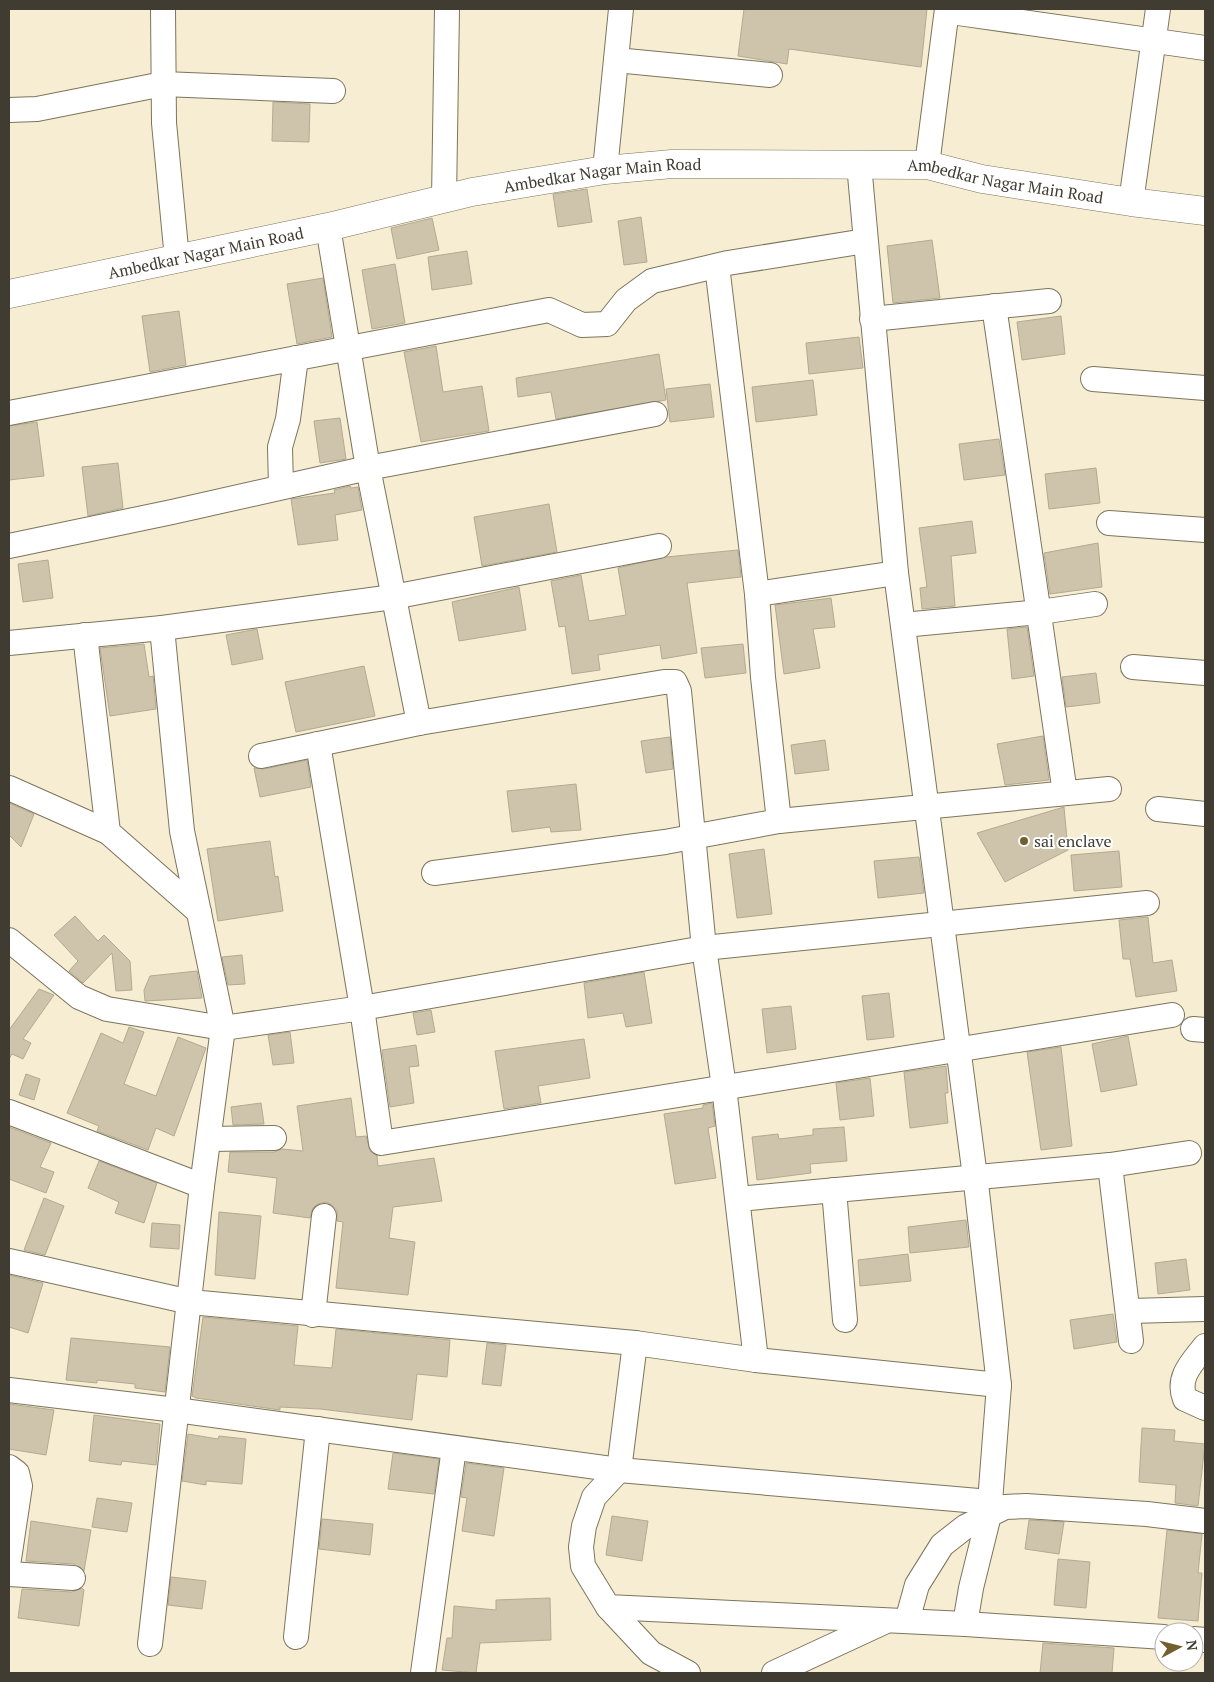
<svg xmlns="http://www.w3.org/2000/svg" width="1214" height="1682" font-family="'PT Serif',serif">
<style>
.building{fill:#cdc4ab;stroke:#b3aa91}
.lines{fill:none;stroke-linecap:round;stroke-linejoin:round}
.minor-casing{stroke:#7c745c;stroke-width:26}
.tertiary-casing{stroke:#7c745c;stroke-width:29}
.minor{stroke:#fff;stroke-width:24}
.tertiary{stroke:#fff;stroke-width:28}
.poi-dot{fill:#71602e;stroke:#fff;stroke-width:2}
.labels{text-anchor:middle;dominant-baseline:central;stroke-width:4;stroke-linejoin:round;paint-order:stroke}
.street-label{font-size:16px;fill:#403c32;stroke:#fff}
.poi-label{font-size:16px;fill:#403c32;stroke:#fff;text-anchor:start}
</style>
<rect width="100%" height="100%" fill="#f6edd2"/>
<g class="building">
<path d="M744 9H927L921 67 789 49 787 64 738 56Z"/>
<path d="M273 102 310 104 309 142 272 141Z"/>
<path d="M587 189 592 222 558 227 553 194Z"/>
<path d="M641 217 647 262 624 265 618 221Z"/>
<path d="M432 218 439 250 397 259 391 228Z"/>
<path d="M932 240 940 298 893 303 887 246Z"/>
<path d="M467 251 472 284 432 290 428 257Z"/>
<path d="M395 264 405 323 372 329 362 270Z"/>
<path d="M323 278 332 337 297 344 287 284Z"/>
<path d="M179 311 186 365 150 372 142 316Z"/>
<path d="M1061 316 1065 354 1022 360 1017 322Z"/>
<path d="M859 337 863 368 809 374 806 343Z"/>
<path d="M436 346 443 392 482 386 489 431 421 442 404 352Z"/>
<path d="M659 354 666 400 556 419 551 392 518 397 516 378Z"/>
<path d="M813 380 817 415 756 422 752 387Z"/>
<path d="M710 384 714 417 670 422 666 389Z"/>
<path d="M340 418 346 459 320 463 314 421Z"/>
<path d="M37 422 44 476 9 480V426Z"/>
<path d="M999 439 1005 475 964 480 959 444Z"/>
<path d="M118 463 123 508 88 516 82 467Z"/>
<path d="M1096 468 1100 503 1049 509 1045 474Z"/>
<path d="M350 486 351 488 358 487 362 510 335 515 338 540 298 545 291 499 335 493 334 490Z"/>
<path d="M549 504 557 552 482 566 474 517Z"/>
<path d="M972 521 976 553 951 556 955 606 922 609 920 588 927 587 919 528Z"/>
<path d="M1098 543 1102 587 1050 594 1044 553Z"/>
<path d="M738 550 741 577 687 583 697 653 662 659 660 645 598 655 600 670 572 674 565 626 559 627 551 581 581 575 589 621 626 615 618 568 666 557Z"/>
<path d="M48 560 53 598 23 602 18 564Z"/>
<path d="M519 587 526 630 459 641 452 602Z"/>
<path d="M831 598 835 627 813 629 820 668 784 674 775 605Z"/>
<path d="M1027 627 1034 676 1012 679 1007 629Z"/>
<path d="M257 629 263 659 232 665 226 635Z"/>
<path d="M144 644 149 677 153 676 156 709 110 716 100 648Z"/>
<path d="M743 644 746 673 705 678 701 648Z"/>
<path d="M364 666 375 716 296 732 285 682Z"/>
<path d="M1096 673 1100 703 1066 707 1062 677Z"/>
<path d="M1043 736 1049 780 1005 785 997 744Z"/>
<path d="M670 737 673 769 646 773 641 741Z"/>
<path d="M825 740 829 770 795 774 791 745Z"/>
<path d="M307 760 311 787 260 797 254 768 264 769Z"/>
<path d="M576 784 581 830 551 832 550 827 512 832 507 791Z"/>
<path d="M9 803 34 814 21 847 9 835Z"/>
<path d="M1064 807 1068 850 1005 882 977 833Z"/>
<path d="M270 841 275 877 278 876 283 911 218 921 207 849Z"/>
<path d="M764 849 772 914 737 918 729 854Z"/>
<path d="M1119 851 1122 887 1074 891 1071 855Z"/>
<path d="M919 857 924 893 878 898 874 861Z"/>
<path d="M75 916 98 941 104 935 130 961 132 990 116 991 112 953 83 983 69 971 78 961 54 935Z"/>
<path d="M1148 917 1153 963 1172 960 1177 991 1136 997 1130 959H1123L1119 920Z"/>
<path d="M242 955 245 984 228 985 222 957Z"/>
<path d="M197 971 202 998 145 1001 144 990 150 976Z"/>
<path d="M644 972 652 1023 626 1027 623 1013 588 1018 584 983Z"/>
<path d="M39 989 54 995 23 1039 31 1043 23 1059 12 1054 9 1059V1030Z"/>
<path d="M889 993 894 1037 867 1040 862 996Z"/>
<path d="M791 1006 796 1049 767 1053 762 1009Z"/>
<path d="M431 1010 435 1032 417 1035 413 1013Z"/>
<path d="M129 1027 144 1032 124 1084 156 1096 178 1037 206 1048 174 1136 156 1128 148 1150 97 1131 99 1126 67 1113 101 1033 123 1043Z"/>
<path d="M290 1032 294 1063 273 1065 268 1035Z"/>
<path d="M1128 1036 1137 1085 1101 1092 1092 1044Z"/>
<path d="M584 1039 590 1078 538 1086 541 1103 504 1109 495 1051Z"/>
<path d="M416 1045 419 1066 409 1067 414 1103 390 1107 382 1050Z"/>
<path d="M1061 1047 1072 1146 1041 1150 1027 1052Z"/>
<path d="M946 1066 948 1093H945L948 1123 910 1128 904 1072Z"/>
<path d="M26 1074 40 1079 34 1100 19 1095Z"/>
<path d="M870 1078 874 1116 840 1120 836 1083Z"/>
<path d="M351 1098 356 1137 366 1136 370 1151 377 1156 378 1166 434 1158 442 1201 393 1207 389 1238 415 1242 408 1295 336 1288 343 1222 337 1221V1211L332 1205 326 1202 318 1204 313 1208 310 1218 273 1213 277 1178 228 1172 230 1152H274L282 1149 303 1151 297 1106Z"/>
<path d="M261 1103 264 1124 233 1125 231 1107Z"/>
<path d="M712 1103 715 1126 708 1128 716 1178 675 1184 664 1114 703 1108V1105Z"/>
<path d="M9 1127 51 1143 40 1167 54 1172 46 1193 9 1179Z"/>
<path d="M844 1127 847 1161 810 1164 811 1173 757 1180 752 1137 778 1134 779 1139 813 1135V1129Z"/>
<path d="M99 1161 157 1183 144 1223 115 1213 119 1202 88 1188Z"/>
<path d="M44 1198 64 1206 45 1255 24 1250Z"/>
<path d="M219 1212 261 1216 255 1279 215 1275Z"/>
<path d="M966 1220 969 1247 910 1253 908 1227Z"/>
<path d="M152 1223 180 1225 179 1249 150 1247Z"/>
<path d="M908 1254 911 1281 860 1286 858 1260Z"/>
<path d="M1186 1259 1190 1290 1158 1294 1155 1263Z"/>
<path d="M9 1275 43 1283 28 1333 9 1327Z"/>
<path d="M1113 1314 1117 1342 1074 1349 1070 1320Z"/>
<path d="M203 1317 298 1326 294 1365 332 1368 336 1329 450 1340 447 1377 417 1374 412 1420 320 1409 280 1407V1410L196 1398 192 1396Z"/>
<path d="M71 1338 170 1347 165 1392 135 1388V1384L97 1380V1383L66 1380Z"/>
<path d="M487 1343 506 1345 501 1386 482 1384Z"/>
<path d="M9 1404 54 1410 46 1455 9 1449Z"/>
<path d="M94 1415 160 1424 156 1465 122 1461 121 1465 89 1461Z"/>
<path d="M1142 1428 1175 1430 1174 1441 1205 1444 1198 1506 1175 1503 1176 1485 1139 1482Z"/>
<path d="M188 1434 218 1439 219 1436 246 1439 242 1484 206 1481V1485L182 1481Z"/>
<path d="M393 1453 439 1459 434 1494 388 1489Z"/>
<path d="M466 1463 504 1468 494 1536 462 1531 467 1498 461 1497Z"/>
<path d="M97 1498 132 1503 127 1532 92 1527Z"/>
<path d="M612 1516 648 1521 642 1561 606 1555Z"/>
<path d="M322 1519 373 1524 370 1555 319 1549Z"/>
<path d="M1029 1520 1064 1522 1059 1554 1025 1549Z"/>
<path d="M31 1521 91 1530 84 1571 74 1564 26 1561Z"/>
<path d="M1167 1530 1202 1534 1198 1573H1202L1198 1621 1158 1618Z"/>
<path d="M1058 1559 1090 1562 1086 1608 1054 1605Z"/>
<path d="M171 1577 206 1581 202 1609 168 1605Z"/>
<path d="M82 1588 84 1590 79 1626 18 1618 22 1589 72 1592Z"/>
<path d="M550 1598 551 1640 480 1643 476 1673 442 1670 447 1638H452L454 1606 496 1610V1600Z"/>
<path d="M1043 1643 1114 1648 1112 1673H1040Z"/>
</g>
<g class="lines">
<g class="minor-casing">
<g id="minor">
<path d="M163 9 164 123 177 259"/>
<path d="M958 13 1205 48"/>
<path d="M616 60 770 75"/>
<path d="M9 110 37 109 163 84 333 91"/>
<path d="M859 164 896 573 977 1192 999 1385 989 1515 971 1588 965 1624"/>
<path d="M927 165 947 9"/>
<path d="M605 170 621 9"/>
<path d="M444 199 447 9"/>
<path d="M1131 202 1158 9"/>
<path d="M328 227 368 468 419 723"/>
<path d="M717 266 757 594 763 677 779 821"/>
<path d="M994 306 1065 793"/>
<path d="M872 319 1049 301"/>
<path d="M1093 379 1205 388"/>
<path d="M9 413 549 310 582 325 607 324 626 300 652 281 728 263 865 241"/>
<path d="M281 487 280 447 288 419 296 358"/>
<path d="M1109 523 1205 530"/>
<path d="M9 546 172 512 368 468 655 414"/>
<path d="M757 594 896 573"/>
<path d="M903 625 1040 612 1095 604"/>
<path d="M85 635 108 832 199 912"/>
<path d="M9 643 162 628 393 597 659 546"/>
<path d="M1133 667 1205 673"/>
<path d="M318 744 362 1008 381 1143 1172 1015"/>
<path d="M261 756 419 723 664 682H675L679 691 704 948 724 1087 756 1360"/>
<path d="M9 788 108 832"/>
<path d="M1158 809 1205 814"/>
<path d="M434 873 665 842 779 821 1109 789"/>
<path d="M9 940 79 997 107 1009 223 1028 362 1008 704 948 1147 903"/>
<path d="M1193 1029 1205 1030"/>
<path d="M9 1112 202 1186"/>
<path d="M210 1139 274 1138"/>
<path d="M1110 1165 1189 1153"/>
<path d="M834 1190 845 1320"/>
<path d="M738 1199 1110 1165 1131 1341"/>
<path d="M9 1261 190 1302 635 1343 756 1360 999 1385"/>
<path d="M1129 1311 1205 1309"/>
<path d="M313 1315 324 1216"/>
<path d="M635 1343 619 1470 594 1497 584 1526 581 1547 583 1566 608 1607 965 1624 1164 1637"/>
<path d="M1205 1346C1193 1362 1176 1377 1185 1399L1205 1408"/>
<path d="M9 1390 176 1410 619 1470 990 1502"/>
<path d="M9 1467 17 1473 20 1486 9 1559"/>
<path d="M9 1574 73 1578"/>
<path d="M608 1607 651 1653 688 1673"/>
<path d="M907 1621 917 1585 942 1545 965 1527 1005 1507 1026 1506 1147 1514 1205 1521"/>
<path d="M296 1637 318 1429"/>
<path d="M1194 1639 1205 1640"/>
<path d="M150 1644 202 1186 223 1028 182 831 162 628"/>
<path d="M423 1673 454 1448"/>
<path d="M774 1673 884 1622"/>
</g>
</g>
<g class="tertiary-casing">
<g id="tertiary">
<path id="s1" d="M9 294 328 227 472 192 605 170 672 164 927 165 982 179 1131 202 1205 211"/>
</g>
</g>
<use href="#minor" class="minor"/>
<use href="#tertiary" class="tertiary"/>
</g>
<circle class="poi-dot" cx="1024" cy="841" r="5"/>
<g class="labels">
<g class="street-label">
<text stroke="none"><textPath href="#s1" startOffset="606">Ambedkar Nagar Main Road</textPath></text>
<text stroke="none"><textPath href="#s1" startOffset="1011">Ambedkar Nagar Main Road</textPath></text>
<text stroke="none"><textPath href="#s1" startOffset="201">Ambedkar Nagar Main Road</textPath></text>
</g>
<g class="poi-label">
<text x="1034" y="841">sai enclave</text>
</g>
</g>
<rect width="1214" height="1682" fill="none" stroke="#403c32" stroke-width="20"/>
<g transform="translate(1179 1647) rotate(83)"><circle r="24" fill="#ffffff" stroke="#b3b1ad"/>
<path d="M0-4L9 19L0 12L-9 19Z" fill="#71602e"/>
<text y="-8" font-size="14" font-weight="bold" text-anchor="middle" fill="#403c32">N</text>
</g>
</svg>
